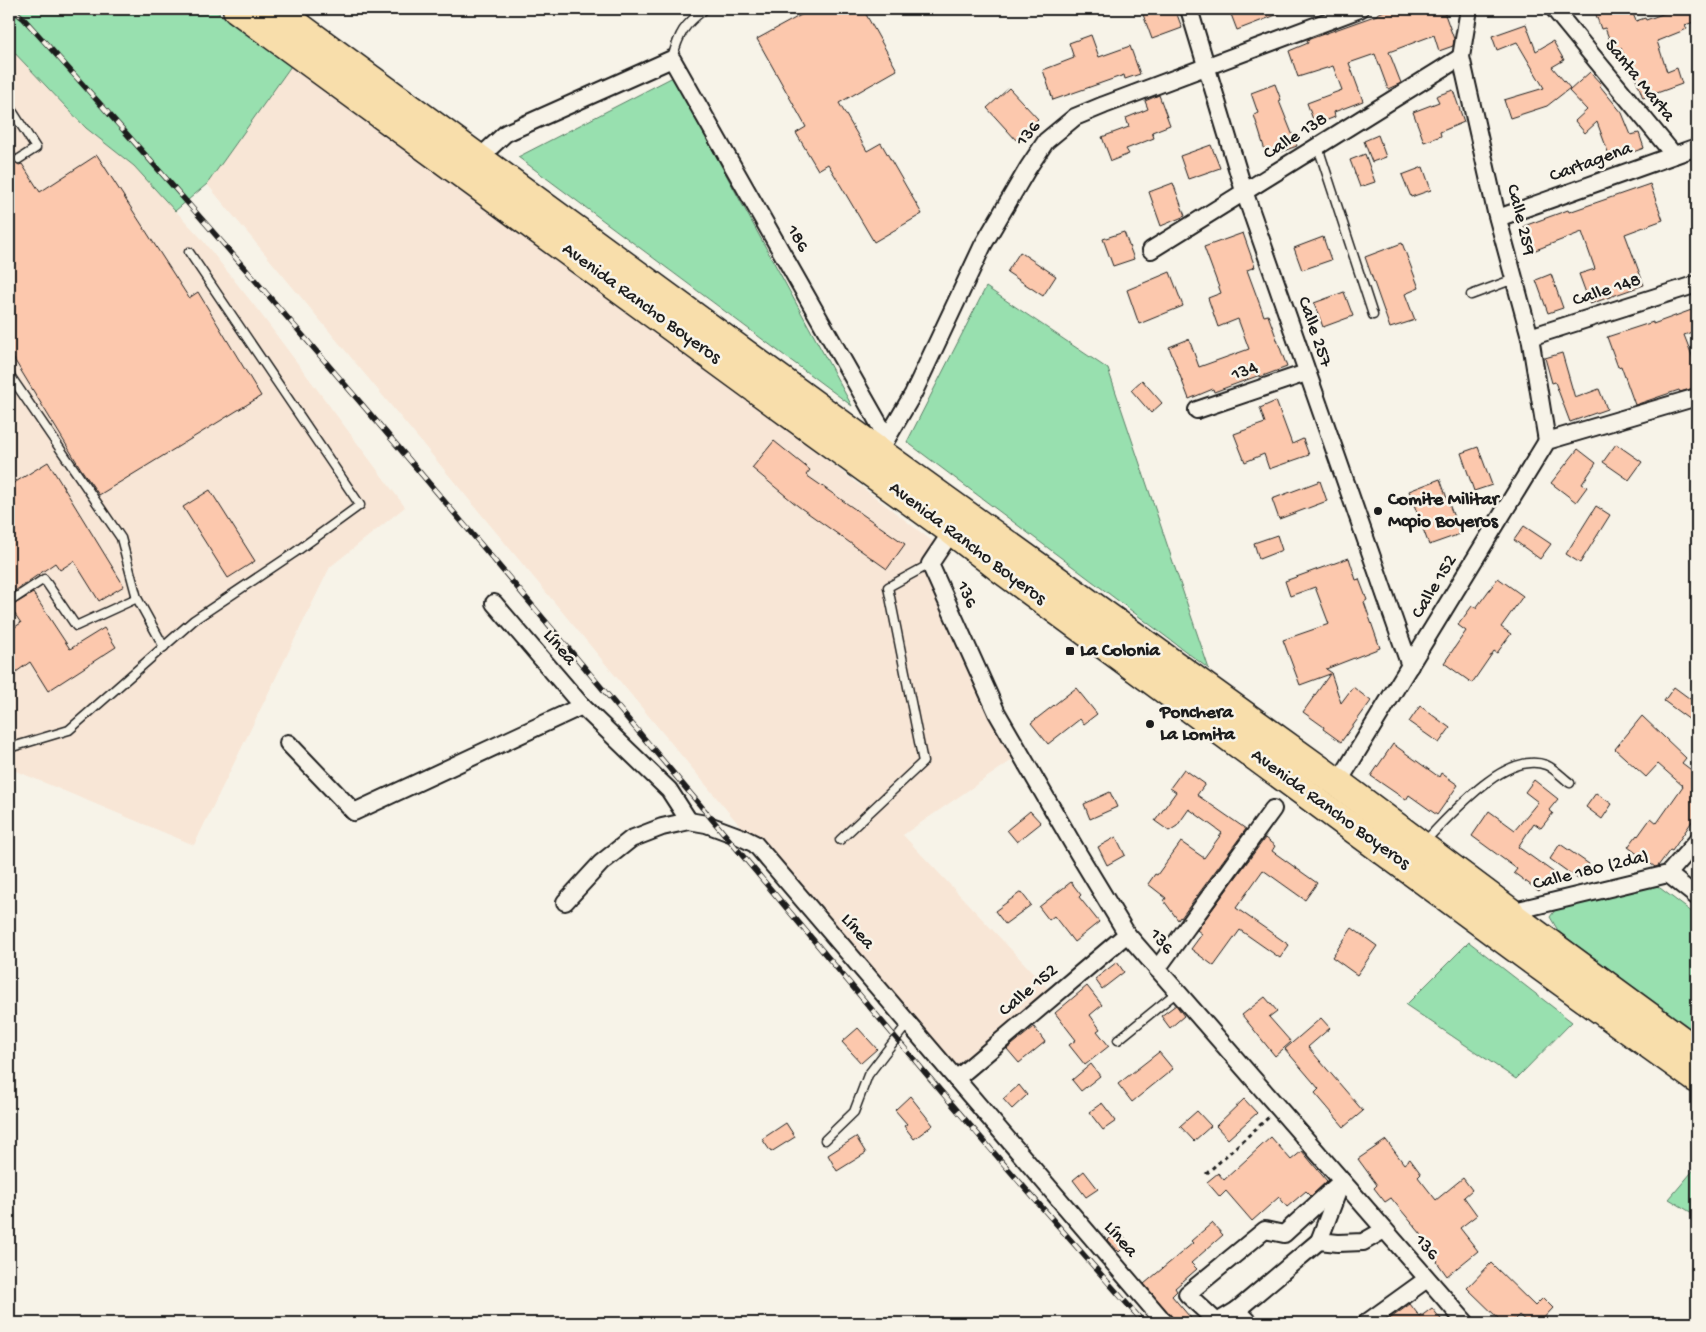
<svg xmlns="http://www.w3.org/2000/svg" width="1706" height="1332" font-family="'Gochi Hand',sans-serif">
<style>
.built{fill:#f8e6d6}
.green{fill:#98e0af;stroke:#5a7e66}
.building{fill:#fcc8ad;stroke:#1c1c1c}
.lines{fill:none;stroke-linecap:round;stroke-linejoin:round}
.lane-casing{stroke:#1c1c1c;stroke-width:11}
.street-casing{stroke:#1c1c1c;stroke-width:20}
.highway-casing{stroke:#1c1c1c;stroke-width:31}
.path{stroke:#1c1c1c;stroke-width:3;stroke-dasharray:4 4;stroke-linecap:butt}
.lane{stroke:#f7f3e8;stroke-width:8}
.street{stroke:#f7f3e8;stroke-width:16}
.highway{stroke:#f8deab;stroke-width:28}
.rail-casing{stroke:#1c1c1c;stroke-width:5.5}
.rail{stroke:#f7f3e8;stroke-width:4;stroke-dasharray:11;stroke-linecap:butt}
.poi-dot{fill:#1c1c1c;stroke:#f7f3e8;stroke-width:2}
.labels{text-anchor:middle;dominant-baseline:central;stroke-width:5;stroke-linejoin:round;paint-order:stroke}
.street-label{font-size:19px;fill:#1c1c1c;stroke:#f7f3e8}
.poi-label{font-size:19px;font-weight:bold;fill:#1c1c1c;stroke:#f7f3e8;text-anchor:start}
</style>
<rect width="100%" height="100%" fill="#f7f3e8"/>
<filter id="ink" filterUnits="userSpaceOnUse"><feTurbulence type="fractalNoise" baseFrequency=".02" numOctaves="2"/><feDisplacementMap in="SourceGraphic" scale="10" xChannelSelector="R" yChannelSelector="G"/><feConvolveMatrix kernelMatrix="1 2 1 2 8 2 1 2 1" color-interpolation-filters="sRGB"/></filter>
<g filter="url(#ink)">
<g class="built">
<path d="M9 47 86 128 134 166 200 237 257 309 405 507 330 567 194 845 9 768Z"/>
<path d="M291 66 599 285 940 547 930 564 1021 754 903 835 1055 996 956 1079 755 844 207 184Z"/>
</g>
<g class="green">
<path d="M9 9H213L291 66 207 184 175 211 134 166 86 128 9 47Z"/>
<path d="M673 77 852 406 518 157Z"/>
<path d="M986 287 1108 369 1209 669 907 442Z"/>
<path d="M1656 885 1697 916V1033L1559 932 1550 917 1558 906Z"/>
<path d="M1469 942 1572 1022 1516 1079 1406 1005Z"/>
<path d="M1697 1166V1216L1669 1199Z"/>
</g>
<g class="building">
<path d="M812 9H863L897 70 839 103 867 151 881 143 922 214 874 242 828 164 818 170 796 133 806 127 757 39Z"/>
<path d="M1141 9H1175L1182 28 1152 39Z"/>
<path d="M1229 9H1289V10L1237 30Z"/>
<path d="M1390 9H1443L1454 39 1453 46 1439 51 1434 35 1389 52 1401 83 1388 89 1375 54 1349 63 1363 101 1334 112 1335 117 1315 125 1307 103 1342 90 1333 66 1298 77 1289 51 1308 43 1307 40 1377 15V14Z"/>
<path d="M1594 9H1631L1636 21 1645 18 1646 20 1676 9H1697V21L1685 25 1687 29 1657 41 1667 72 1677 68 1682 84 1643 98 1633 70 1629 71 1621 48 1614 51 1605 28 1601 29Z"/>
<path d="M1526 24 1536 51 1553 41 1564 60 1552 67 1570 88 1547 106 1510 118 1504 100 1544 88 1517 42 1497 50 1492 36Z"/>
<path d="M1091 35 1099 57 1130 46 1140 74 1125 79 1124 75 1053 100 1043 70 1074 58 1069 43Z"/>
<path d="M1590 72 1601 84 1600 86 1622 113 1631 135 1639 133 1644 148 1611 160 1597 122 1585 133 1575 121 1587 110 1569 91Z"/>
<path d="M1275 84 1281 100 1279 101 1297 146 1267 157 1254 115 1258 113 1251 93Z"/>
<path d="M1009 88 1038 119 1016 140 987 108Z"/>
<path d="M1453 90 1464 122 1440 132 1441 136 1424 142 1413 112 1439 102 1436 96Z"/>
<path d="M1159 95 1170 125 1152 132 1154 138 1126 149 1129 154 1111 161 1102 137 1129 127 1126 118 1148 109 1145 101Z"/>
<path d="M1378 135 1386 157 1372 162 1364 141Z"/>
<path d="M9 144 16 155 13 159 15 162 19 165 22 164 40 192 97 155 189 298 198 292 261 396 99 495 81 469 9 351Z"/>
<path d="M1211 145 1220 168 1188 179 1180 156Z"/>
<path d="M1365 154 1375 182 1360 187 1350 160Z"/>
<path d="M1423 167 1431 190 1411 197 1402 175Z"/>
<path d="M1173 183 1185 216 1161 226 1149 192Z"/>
<path d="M1650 184 1663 220 1625 234 1644 285 1590 304 1579 274 1595 269 1582 232 1533 251 1524 226 1568 210 1569 212Z"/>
<path d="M1124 232 1134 259 1113 266 1103 239Z"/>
<path d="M1243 233 1255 267 1247 270 1264 316 1268 315 1287 367 1260 377V375L1214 392 1213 389 1189 399 1169 347 1189 339 1199 367 1249 349 1238 319 1218 327 1208 298 1221 293 1204 247Z"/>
<path d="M1323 237 1331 260 1302 270 1294 248Z"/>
<path d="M1402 243 1419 288 1405 294 1415 320 1390 328 1365 257Z"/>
<path d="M1020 252 1056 276 1043 296 1007 272Z"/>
<path d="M1170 272 1183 306 1139 324 1127 290Z"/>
<path d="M1551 274 1563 308 1548 313 1536 280Z"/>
<path d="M1344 292 1353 316 1323 327 1314 303Z"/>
<path d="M1697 308V330L1684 335 1693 358 1697 356V387L1680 392 1679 390 1635 405 1621 366 1618 367 1607 337 1653 322V324Z"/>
<path d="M1562 353 1575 398 1599 389 1607 409 1570 422 1555 382 1552 383 1545 358Z"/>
<path d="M1142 380 1162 403 1151 413 1131 390Z"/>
<path d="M1276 401 1292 444 1303 439 1309 455 1269 469 1264 454 1245 462 1234 434 1265 423 1260 408Z"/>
<path d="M774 441 810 470 806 475 905 544 887 569 798 506 752 468Z"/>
<path d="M1616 444 1642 462 1629 480 1603 462Z"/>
<path d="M1478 447 1492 485 1474 491 1461 453Z"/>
<path d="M1578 449 1596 463 1582 484 1587 487 1576 502 1551 483Z"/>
<path d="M48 462 124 586 99 601 74 561 60 570 55 563 9 595V486Z"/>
<path d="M1440 479 1460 534 1429 545 1409 491Z"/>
<path d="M1320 481 1327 501 1279 519 1272 499Z"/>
<path d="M210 490 255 561 228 578 183 507Z"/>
<path d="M1596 506 1610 515 1580 563 1566 554Z"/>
<path d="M1524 526 1551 544 1540 559 1514 540Z"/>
<path d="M1277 535 1282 550 1259 559 1254 543Z"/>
<path d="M1349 558 1356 580 1359 579 1367 600 1364 602 1380 648 1326 669 1332 673H1331L1341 703 1353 687 1371 701 1341 742 1323 729 1324 727 1303 712 1330 674 1300 685 1283 640 1329 624 1315 587 1290 596 1285 581Z"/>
<path d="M1498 578 1523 596 1501 627 1511 634 1497 653 1494 651 1472 683 1444 663 1466 631 1458 625 1472 606 1476 608Z"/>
<path d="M33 593 70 649 104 628 116 647 48 691 30 662 9 677V631L21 623 10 607Z"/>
<path d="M1674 687 1697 704V710L1690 720 1664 701Z"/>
<path d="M1076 688 1097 714 1084 724 1080 719 1048 744 1031 723Z"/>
<path d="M1420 706 1450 728 1439 743 1409 722Z"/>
<path d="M1642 716 1686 758 1682 763 1694 772 1697 766V814L1672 851 1670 850 1658 866 1655 867 1628 847 1637 835 1638 836 1651 818 1657 823 1683 786 1658 764 1646 777 1615 749Z"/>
<path d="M1393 744 1439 777 1441 773 1458 785 1437 815 1409 795 1406 800 1371 776Z"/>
<path d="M1184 769 1205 784 1197 795 1246 829 1181 918 1180 917 1178 920 1164 901 1166 898 1148 884 1155 874 1157 875 1181 842 1204 858 1222 833 1189 809 1177 826 1169 831 1155 821 1176 792 1170 788Z"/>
<path d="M1534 780 1558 799 1549 810 1553 813 1541 828 1534 823 1518 847 1553 872 1539 891 1514 873 1517 869 1472 836 1489 811 1515 830 1538 802 1525 792Z"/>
<path d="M1110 792 1117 807 1090 819 1084 804Z"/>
<path d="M1596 793 1612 804 1602 819 1586 807Z"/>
<path d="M1030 811 1041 823 1017 842 1007 830Z"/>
<path d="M1116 837 1125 855 1107 865 1098 847Z"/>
<path d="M1265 838 1275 846 1272 851 1317 883 1305 900 1263 870 1236 908 1289 945 1280 958 1240 930 1214 966 1191 949 1202 934 1197 930Z"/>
<path d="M1560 844 1589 864 1578 879 1550 859Z"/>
<path d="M1071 882 1081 895 1079 897 1099 922 1074 942 1054 916 1049 920 1039 907Z"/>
<path d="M1021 892 1031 905 1005 924 995 911Z"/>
<path d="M1352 928 1377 946 1357 975 1332 957Z"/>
<path d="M1117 962 1124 972 1102 989 1095 979Z"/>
<path d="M1087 986 1102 1005 1090 1015 1100 1029 1097 1031 1109 1046 1085 1065 1069 1045 1076 1040 1055 1013Z"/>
<path d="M1265 997 1277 1011 1269 1017 1291 1042 1275 1056 1242 1015Z"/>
<path d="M1176 1005 1184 1016 1170 1028 1161 1016Z"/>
<path d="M1321 1018 1330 1028 1308 1047 1363 1111 1344 1127 1315 1093 1319 1089 1285 1049Z"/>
<path d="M1034 1027 1045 1042 1019 1063 1007 1049Z"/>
<path d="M858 1028 877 1049 861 1063 842 1042Z"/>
<path d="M1159 1052 1173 1069 1132 1102 1118 1084Z"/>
<path d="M1091 1064 1100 1076 1081 1091 1072 1080Z"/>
<path d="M1019 1085 1027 1095 1012 1109 1003 1099Z"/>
<path d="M910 1096 933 1125 914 1139 904 1126 907 1124 895 1110Z"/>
<path d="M1244 1099 1257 1113 1228 1139 1216 1126Z"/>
<path d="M1102 1103 1116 1121 1103 1130 1089 1112Z"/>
<path d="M1197 1111 1211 1126 1194 1141 1180 1126Z"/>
<path d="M786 1123 795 1137 771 1152 762 1139Z"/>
<path d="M856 1137 866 1153 837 1171 828 1155Z"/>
<path d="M1271 1137 1291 1160 1302 1151 1327 1181 1311 1196 1306 1191 1287 1207 1279 1197 1252 1221 1226 1191 1220 1197 1207 1182 1218 1173 1224 1180Z"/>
<path d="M1386 1140 1404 1164 1410 1159 1421 1174 1418 1177 1436 1200 1463 1178 1472 1190 1464 1197 1477 1215 1460 1228 1478 1251 1447 1276 1437 1262 1438 1261 1423 1242 1426 1240 1391 1198 1385 1202 1374 1188 1377 1185 1358 1159Z"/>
<path d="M1084 1171 1098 1189 1086 1197 1073 1180Z"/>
<path d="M1212 1223 1223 1235 1191 1263 1197 1269 1175 1288 1177 1291 1172 1296 1195 1323H1177L1144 1284 1193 1243 1191 1241Z"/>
<path d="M1118 1231 1129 1242 1119 1252 1108 1240Z"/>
<path d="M1491 1263 1535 1306 1543 1298 1553 1308 1539 1323H1528L1519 1315 1511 1323H1503L1467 1288Z"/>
<path d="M1410 1304 1420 1317 1432 1308 1444 1323H1384Z"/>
</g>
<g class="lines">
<g class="lane-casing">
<g id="lane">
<path d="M672 59C679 33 684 25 705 9"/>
<path d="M9 106 36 148 19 159"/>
<path d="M1318 147 1373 315"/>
<path d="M1471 295 1514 279"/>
<path d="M9 374 121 538 137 598 164 647"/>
<path d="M9 602 44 579 76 626 137 598"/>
<path d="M9 748 69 730 194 620 294 553 360 505 189 252"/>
<path d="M840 840 923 762 888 587 930 564"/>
<path d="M1425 841C1451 815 1505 750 1546 765 1554 768 1563 778 1570 783"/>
<path d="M1118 1040 1177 992"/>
<path d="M825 1140 854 1112 868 1075 908 1023"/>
</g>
</g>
<g class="street-casing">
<g id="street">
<path d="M1189 9 1244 191 1410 666"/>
<path d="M1469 9 1461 57 1496 212 1530 337 1547 441"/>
<path d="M1554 9 1674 155"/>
<path d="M479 158 506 133 672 59 887 438"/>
<path d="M1498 218 1697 147"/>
<path d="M1151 250 1461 57"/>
<path d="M1530 337 1697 284"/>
<path d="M1197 410 1306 373"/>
<path d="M879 452 913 394 983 245 1028 168 1046 141 1075 117 1104 105 1360 9"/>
<path d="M952 531 930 564 997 713 1078 853 1127 934 1466 1323"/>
<path d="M494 603 582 706 669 790 689 821"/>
<path d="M288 743 354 812 582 706"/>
<path d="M1338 783 1547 441 1697 397"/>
<path d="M1668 874 1697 897"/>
<path d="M565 902 601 863 631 839 662 827 689 821 706 824 741 837 755 844 1165 1323"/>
<path d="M1510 912 1668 874 1697 841"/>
<path d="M1157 969 1273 809"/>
<path d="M956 1079 1127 934"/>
<path d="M1340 1186 1319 1241 1338 1243 1363 1242 1384 1230"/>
<path d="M1237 1310 1319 1241"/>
<path d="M1250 1323 1237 1310 1217 1322 1187 1294 1265 1230 1284 1234 1342 1181"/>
<path d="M1366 1323 1427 1279"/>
</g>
</g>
<g class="highway-casing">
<g id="highway">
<path d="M237 9 793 416 952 531 1001 569 1540 966 1697 1079"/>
<path d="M275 9 879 452 1338 783 1510 912 1505 911 1697 1052"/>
</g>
</g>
<path class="path" d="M1206 1174 1269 1117"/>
<use href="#lane" class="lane"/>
<use href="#street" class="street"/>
<use href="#highway" class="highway"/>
<g class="rail-casing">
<path id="rail" d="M12 9 23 18C331 358 621 713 917 1063 991 1151 1068 1237 1144 1323"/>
</g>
<use href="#rail" class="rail"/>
</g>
</g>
<g class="poi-dot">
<circle cx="1378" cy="511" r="5"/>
<rect x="1065" y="646" width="10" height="10" rx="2.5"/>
<circle cx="1150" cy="724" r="5"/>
</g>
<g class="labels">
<g class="street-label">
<text transform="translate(1639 81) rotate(51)">Santa Marta</text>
<text transform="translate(1029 134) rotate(-50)">136</text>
<text transform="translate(1296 137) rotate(-32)">Calle 138</text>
<text transform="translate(1591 163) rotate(-20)">Cartagena</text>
<text transform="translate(1520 220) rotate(76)">Calle 259</text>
<text transform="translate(797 239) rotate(60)">186</text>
<text transform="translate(1607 291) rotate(-18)">Calle 148</text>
<text transform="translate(641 304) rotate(36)">Avenida Rancho Boyeros</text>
<text transform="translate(1314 332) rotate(71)">Calle 257</text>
<text transform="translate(1245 372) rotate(-19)">134</text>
<text transform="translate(967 544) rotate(37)">Avenida Rancho Boyeros</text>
<text transform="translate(1435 587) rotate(-59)">Calle 152</text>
<text transform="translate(966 595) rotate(66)">136</text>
<text transform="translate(559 648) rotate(50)">Línea</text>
<text transform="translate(1330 810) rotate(36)">Avenida Rancho Boyeros</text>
<text transform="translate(1591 871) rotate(-14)">Calle 180 (2da)</text>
<text transform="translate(857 932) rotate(49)">Línea</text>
<text transform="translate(1161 942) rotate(50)">136</text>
<text transform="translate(1029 991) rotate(-40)">Calle 152</text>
<text transform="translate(1120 1240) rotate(49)">Línea</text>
<text transform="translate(1426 1248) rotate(49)">136</text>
</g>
<g class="poi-label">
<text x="1388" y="500">Comite Militar<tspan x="1388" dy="22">Mcpio Boyeros</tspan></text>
<text x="1080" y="651">La Colonia</text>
<text x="1160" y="713">Ponchera<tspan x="1160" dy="22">La Lomita</tspan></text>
</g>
</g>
<rect width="1706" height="1332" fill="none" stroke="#f7f3e8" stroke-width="30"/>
<rect x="15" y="15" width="1676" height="1302" fill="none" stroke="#1c1c1c" stroke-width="2" filter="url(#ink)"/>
</svg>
